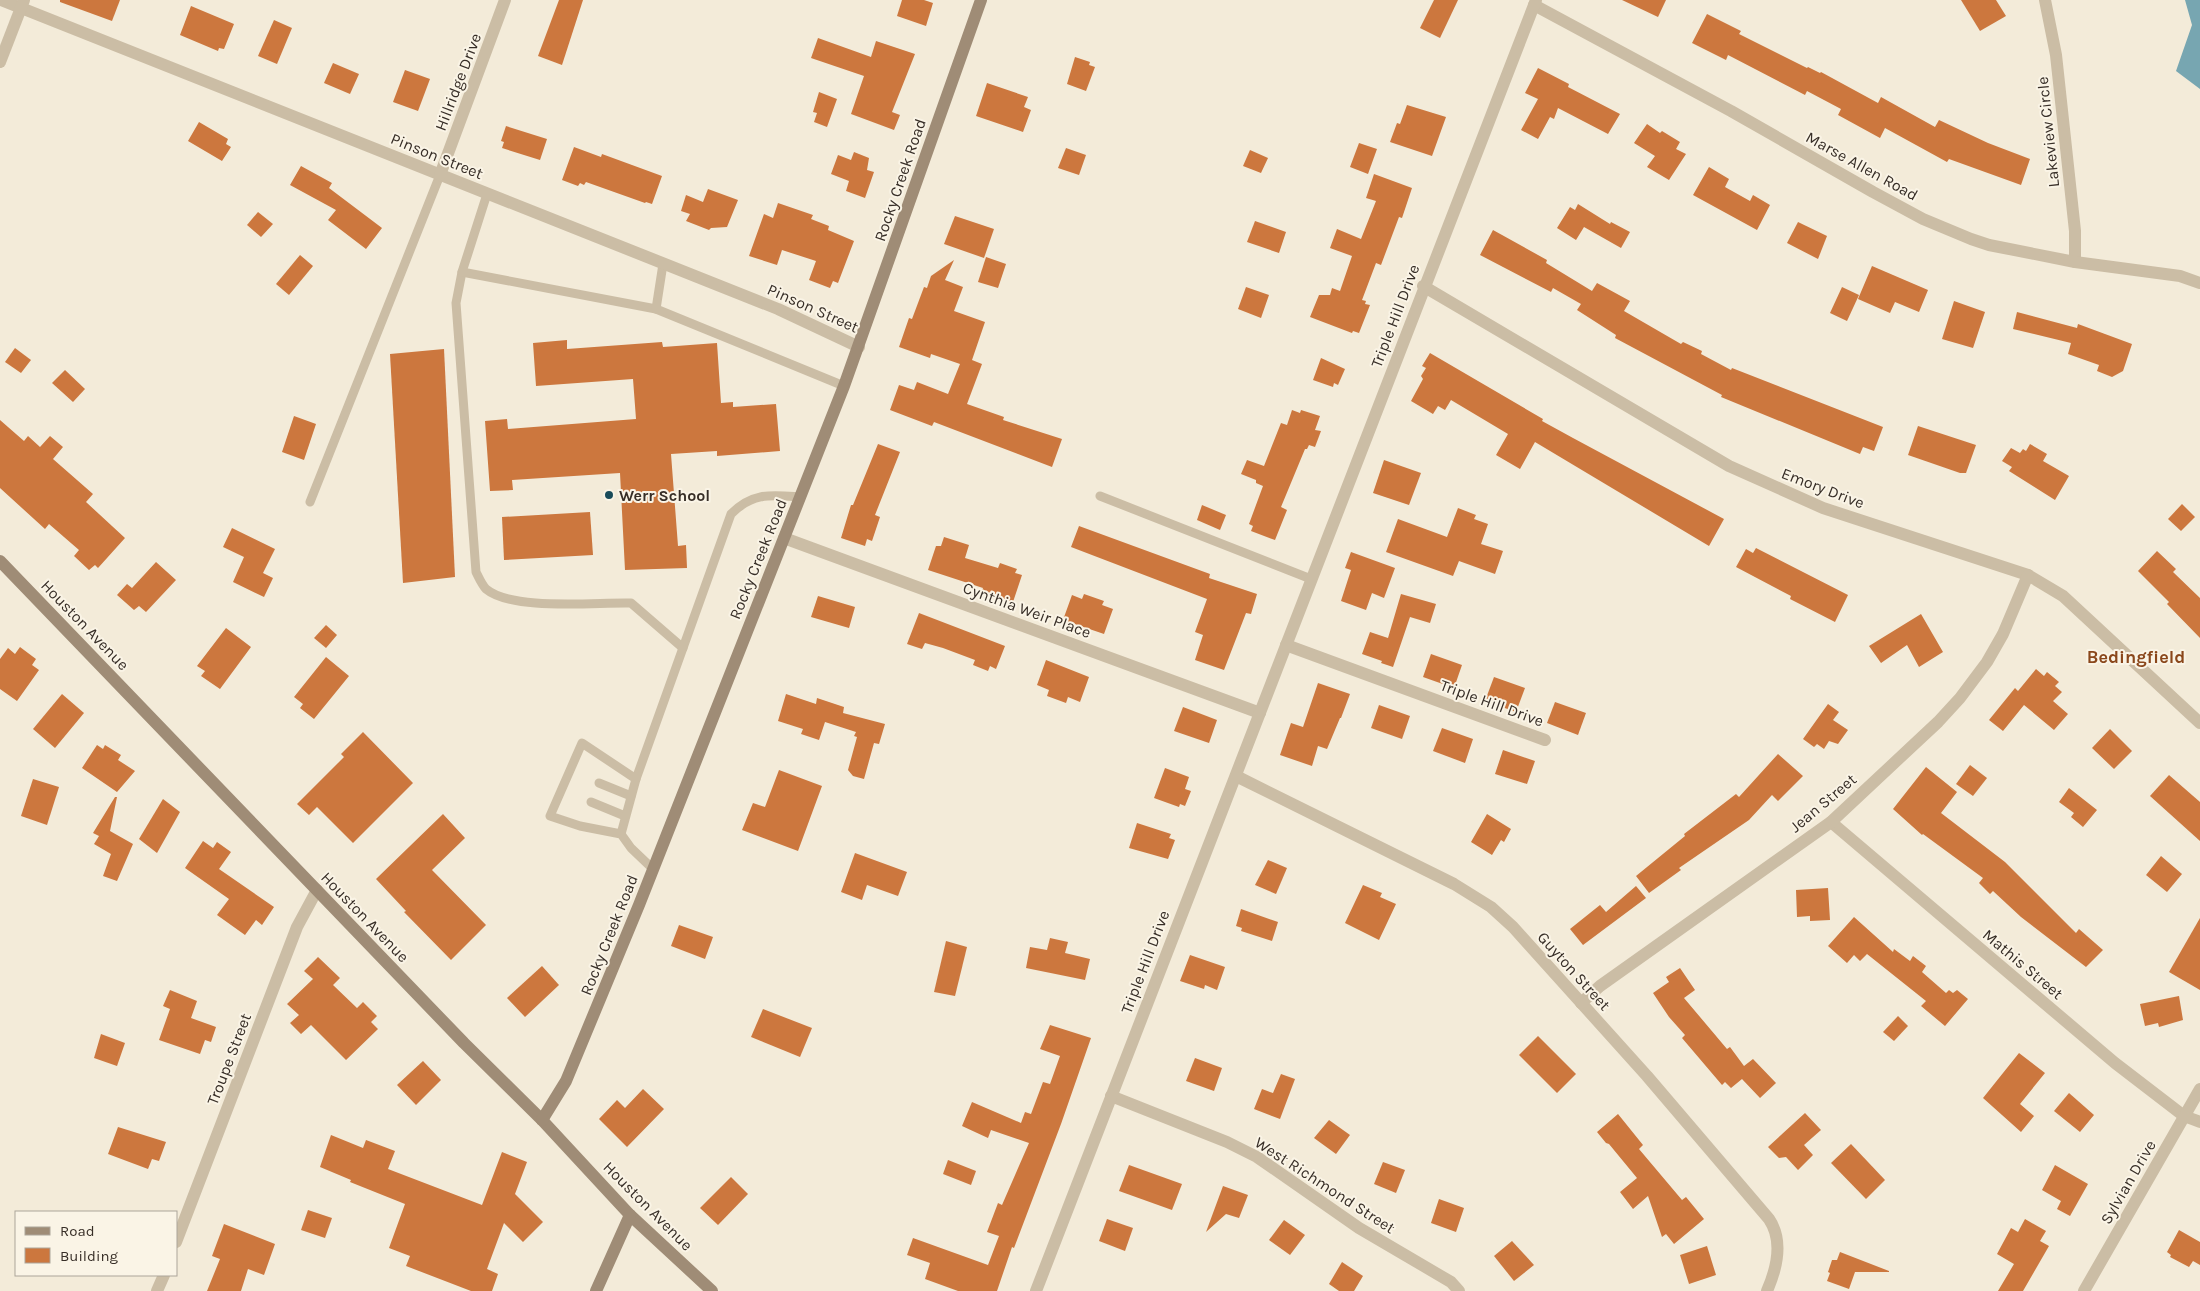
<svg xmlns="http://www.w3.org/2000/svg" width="2200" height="1291" font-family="Karla,sans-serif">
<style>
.water{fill:#77a6b1}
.building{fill:#cc773e}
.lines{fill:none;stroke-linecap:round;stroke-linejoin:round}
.lane{stroke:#cbbda5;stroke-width:9}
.street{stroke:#cbbda5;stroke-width:12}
.secondary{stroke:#9f8c76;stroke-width:12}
.poi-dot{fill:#1a4c5a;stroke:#faf4e6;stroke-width:2}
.labels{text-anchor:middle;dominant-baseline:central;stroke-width:4;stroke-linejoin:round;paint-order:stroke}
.street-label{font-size:16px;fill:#372e27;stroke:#faf4e6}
.poi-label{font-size:16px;font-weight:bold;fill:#372e27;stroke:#faf4e6;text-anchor:start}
.neighbourhood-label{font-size:18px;font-weight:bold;fill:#8a471b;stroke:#faf4e6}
</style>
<rect width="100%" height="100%" fill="#f3ebd9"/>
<path class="water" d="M2185 0H2200V89L2176 71 2192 25Z"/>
<g class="building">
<path d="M60 0H120L112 21 60 2Z"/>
<path d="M559 0H583L562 65 538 56Z"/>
<path d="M902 0H924L933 3 926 26 897 16Z"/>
<path d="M1434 0H1458L1440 38 1420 28Z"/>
<path d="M1622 0H1666L1658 17Z"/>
<path d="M1961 0H1996L2006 16 1980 31Z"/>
<path d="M191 6 234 24 224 49 219 48 218 51 180 35Z"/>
<path d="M1707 14 1741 31 1739 34 1807 68 1808 67 1820 73 1821 72 1878 103 1881 97 1935 127 1939 120 1988 143 2030 159 2021 185 1949 159 1947 162 1885 128 1880 138 1838 115 1841 109 1807 91 1805 95 1728 55 1726 60 1692 43Z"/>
<path d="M274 20 292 28 277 64 258 56Z"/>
<path d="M818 38 871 57 876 41 915 54 892 112 900 115 894 130 851 114 864 76 811 58Z"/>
<path d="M1075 57 1090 62 1089 65 1095 67 1086 91 1067 84Z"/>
<path d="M333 63 359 74 350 94 324 83Z"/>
<path d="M1538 68 1569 84 1568 87 1620 114 1608 134 1558 108 1554 119 1550 117 1538 139 1521 130 1538 99 1525 93Z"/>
<path d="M405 70 430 79 418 111 393 102Z"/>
<path d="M987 83 1028 97 1024 107 1031 110 1023 132 976 116Z"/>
<path d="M819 92 837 99 827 127 814 122 817 113 813 112Z"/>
<path d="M1407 105 1446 117 1432 156 1390 142 1397 123 1400 124Z"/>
<path d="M199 122 228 139 226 144 231 147 222 161 188 141Z"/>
<path d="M1647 124 1660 133 1662 131 1680 142 1676 149 1686 154 1669 180 1647 167 1655 156 1634 143Z"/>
<path d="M506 126 547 139 540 160 502 148 504 142 501 141Z"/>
<path d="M1359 143 1377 149 1368 174 1350 167Z"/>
<path d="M574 147 601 157 602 154 662 176 652 204 646 202 645 203 586 182 584 185 580 183 578 186 562 180Z"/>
<path d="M1066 148 1086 155 1079 175 1058 168Z"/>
<path d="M1250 150 1268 158 1261 173 1243 166Z"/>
<path d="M854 152 869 158 867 170 874 172 865 198 846 191 849 181 831 174 838 155 851 160Z"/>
<path d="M301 166 332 183 329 188 382 228 366 249 328 220 336 210 290 185Z"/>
<path d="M1709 167 1729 179 1725 187 1750 201 1753 195 1770 205 1757 230 1693 195Z"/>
<path d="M1374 174 1412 188 1402 218 1399 217 1381 265 1376 263 1362 300 1366 301 1365 304 1370 305 1359 333 1353 331 1352 333 1310 317 1319 295H1330L1332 288 1340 291 1352 256 1330 248 1337 229 1361 239 1376 201 1366 198Z"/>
<path d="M708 189 738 200 727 227 711 228 709 230 686 221 690 214 681 211 686 195 703 202Z"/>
<path d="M778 203 813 215 811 219 829 226 828 230 854 241 838 283 833 281 830 288 809 280 816 261 782 250 777 265 749 256 764 214 773 218Z"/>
<path d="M1578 204 1610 224 1611 222 1630 232 1621 248 1584 227 1576 240 1557 228 1570 207 1575 210Z"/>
<path d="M258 212 273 224 261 237 247 225Z"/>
<path d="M955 216 994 229 984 258 944 244Z"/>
<path d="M1255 221 1286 232 1279 253 1247 242Z"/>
<path d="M1798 222 1827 236 1818 259 1787 243Z"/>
<path d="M1493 230 1547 260 1546 263 1592 291 1597 283 1630 301 1624 311 1681 344 1683 342 1702 351 1701 354 1731 370 1732 368 1883 427 1874 451 1863 447 1860 454 1721 397 1722 395 1615 338 1616 335 1577 310 1581 304 1553 288 1551 292 1480 255Z"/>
<path d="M300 255 313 266 289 295 276 284Z"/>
<path d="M986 257 1006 264 998 288 978 282Z"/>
<path d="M954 260 945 280 963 287 954 311 985 322 972 360 982 364 967 404 1004 417 1003 420 1062 439 1052 467 934 422 932 426 890 410 899 385 914 390 917 382 948 394 960 364 931 354 930 358 899 347 909 318 912 319 924 287 927 288 931 276Z"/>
<path d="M1872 266 1928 290 1919 312 1895 302 1890 313 1858 299Z"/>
<path d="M1246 287 1269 295 1261 318 1238 309Z"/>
<path d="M1842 287 1859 295 1847 321 1830 313Z"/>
<path d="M1954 301 1985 312 1973 348 1942 339Z"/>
<path d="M2017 312 2077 328 2078 324 2132 344 2123 371 2112 377 2097 371 2099 365 2068 354 2071 343 2013 329Z"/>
<path d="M567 340V349L662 342 663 347 717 343 721 403 733 402V407L776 404 780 451 717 456V451L671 454 678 546 686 545 687 568 625 570 620 473 512 480 513 490 490 491 485 421 507 419 508 429 636 419 633 379 536 386 533 343Z"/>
<path d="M15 348 31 360 21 373 5 362Z"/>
<path d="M444 349 455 577 403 583 390 354Z"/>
<path d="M1430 353 1543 419 1542 421 1573 438 1724 519 1709 546 1535 442 1520 469 1496 455 1508 434 1451 400 1445 410 1438 406 1433 414 1411 401 1423 379 1421 376 1426 368 1422 366Z"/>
<path d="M1321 358 1345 369 1338 385 1334 383 1333 387 1313 380Z"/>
<path d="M65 370 85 389 73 402 52 383Z"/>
<path d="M1292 410 1300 413 1301 410 1320 416 1315 430 1321 431 1315 447 1309 445 1307 449H1305L1281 507 1287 510 1275 540 1251 531 1253 526 1249 524 1263 486 1256 483V480L1241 474 1247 460 1264 466 1281 423 1287 425Z"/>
<path d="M294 416 316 424 304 460 282 452Z"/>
<path d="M0 420 24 441 28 436 40 447 50 436 63 447 53 459 93 494 86 502 125 538 98 568 95 565 89 570 74 556 79 550 49 524 45 529 0 488Z"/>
<path d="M1918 426 1976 445 1966 473H1960L1908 455Z"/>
<path d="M878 444 900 452 875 515 880 517 872 541 867 539 865 546 841 538 851 505H853Z"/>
<path d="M2030 444 2047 454 2043 461 2069 476 2055 500 2009 471 2012 467 2002 461 2011 448 2020 453 2023 449 2026 451Z"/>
<path d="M1384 460 1421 473 1409 505 1373 493Z"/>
<path d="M2182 504 2195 517 2181 531 2168 519Z"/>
<path d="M1202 505 1226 515 1220 530 1197 520Z"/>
<path d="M1458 508 1476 515 1474 519 1488 524 1481 544 1503 551 1495 574 1459 561 1453 576 1386 552 1398 519 1447 537Z"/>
<path d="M590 512 593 555 504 560 502 517Z"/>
<path d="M1079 526 1210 574 1209 578 1257 594 1251 614 1246 613 1224 670 1195 660 1203 635 1195 632 1207 599 1071 547Z"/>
<path d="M232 528 275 549 263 573 273 578 264 597 233 582 244 557 223 547Z"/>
<path d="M944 537 969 545 965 558 998 568 1000 563 1017 569 1015 573 1022 575 1013 602 982 591 983 588 928 570 936 546H941Z"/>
<path d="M1756 548 1848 595 1835 622 1790 599 1791 596 1736 567 1746 549 1753 553Z"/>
<path d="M2157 551 2176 569 2173 572 2200 598V638L2167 604 2169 602 2138 571Z"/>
<path d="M1351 552 1395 568 1384 598 1372 593 1366 610 1341 601 1351 570 1345 568Z"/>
<path d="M156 562 176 580 146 612 139 606 134 610 117 595 127 584 132 588Z"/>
<path d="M1084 594 1104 601 1102 605 1113 609 1104 634 1063 620 1072 595 1082 599Z"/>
<path d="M1401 594 1436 604 1430 623 1410 617 1393 667 1381 663 1382 661 1362 654 1370 632 1388 638Z"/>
<path d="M818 596 855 607 849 628 811 617Z"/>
<path d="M919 613 1005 646 996 669 990 666 988 671 973 665 975 660 943 648 925 643 922 649 907 644Z"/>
<path d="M1921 614 1943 652 1919 667 1907 645 1881 663 1869 646Z"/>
<path d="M326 625 337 635 326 648 314 638Z"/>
<path d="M226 628 251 647 220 689 201 676 205 671 197 666Z"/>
<path d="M20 647 36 659 32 665 39 670 17 701 0 689V659L8 648 15 654Z"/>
<path d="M1431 654 1462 665 1454 688 1423 677Z"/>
<path d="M326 657 349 676 314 719 300 708 303 704 294 697Z"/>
<path d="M1046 660 1089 677 1080 702 1068 697 1066 703 1047 696 1049 690 1037 685Z"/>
<path d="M2036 669 2044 676 2047 672 2059 682 2055 686 2062 692 2053 701 2068 714 2054 730 2024 705 2003 731 1989 720 2015 688 2018 691Z"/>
<path d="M1494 677 1525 688 1516 712 1485 701Z"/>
<path d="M1318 683 1350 694 1341 718H1340L1327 749 1318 746 1312 766 1280 755 1291 723 1303 727Z"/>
<path d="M62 694 84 713 55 748 33 729Z"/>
<path d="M786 694 816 704 817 698 844 707 843 713 885 724 879 744 874 743 864 779 853 776 848 770 857 737 854 736 856 732 825 722 819 740 801 734 803 729 778 721Z"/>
<path d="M1555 702 1586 713 1578 735 1547 723Z"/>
<path d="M1828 704 1839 712 1833 720 1848 730 1838 744 1829 741 1824 749 1817 744 1814 747 1803 739Z"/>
<path d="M1379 705 1410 716 1402 739 1371 728Z"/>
<path d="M1183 707 1217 720 1209 743 1174 731Z"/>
<path d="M1442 728 1473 739 1465 763 1433 751Z"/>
<path d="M2110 729 2132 751 2114 769 2092 748Z"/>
<path d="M363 732 413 783 353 843 317 807 309 815 297 804 344 757 341 754Z"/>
<path d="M97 745 103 749 105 745 121 755 118 760 135 771 117 792 82 768Z"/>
<path d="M1503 750 1535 761 1527 784 1495 774Z"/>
<path d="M1778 754 1803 776 1778 801 1772 795 1749 820 1679 868 1681 870 1649 893 1636 876 1685 836 1684 834 1736 794 1739 797Z"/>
<path d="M1970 765 1987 778 1973 796 1956 784Z"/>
<path d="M1926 767 1957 792 1941 813 2005 862 2076 933 2079 929 2103 950 2086 967 2021 917 1993 891 1990 894 1979 883 1983 878 1923 834 1922 835 1893 809Z"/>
<path d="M1165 768 1189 777 1185 789 1191 791 1185 806 1180 804 1179 807 1154 798Z"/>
<path d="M779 770 822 786 798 851 742 830 753 803 765 807Z"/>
<path d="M2169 775 2200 802V841L2150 796Z"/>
<path d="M33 779 59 787 47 825 21 816Z"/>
<path d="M2069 788 2097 810 2083 827 2071 817 2074 813 2059 802Z"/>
<path d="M115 797H117L110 831 133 844 117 881 103 876 111 854 94 844 99 836 93 833Z"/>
<path d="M163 799 180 812 157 853 139 839Z"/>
<path d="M443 814 465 838 432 870 486 925 451 960 404 912 406 911 376 879Z"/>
<path d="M1487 814 1511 829 1504 842 1501 840 1492 855 1471 842Z"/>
<path d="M1137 823 1171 834 1169 838 1175 840 1168 859 1129 848Z"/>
<path d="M203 841 213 848 217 842 231 852 219 869 274 907 262 925 256 920 245 935 217 915 229 899 185 868Z"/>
<path d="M855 853 907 872 898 896 867 885 862 900 841 892Z"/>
<path d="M2161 856 2182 874 2167 892 2146 875Z"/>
<path d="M1268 860 1287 868 1276 894 1255 885Z"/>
<path d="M1363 885 1382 893 1380 897 1396 904 1379 940 1345 923Z"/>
<path d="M1636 886 1646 898 1583 945 1570 929 1600 905 1606 912Z"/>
<path d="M1828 888 1830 920 1810 921V916L1797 917 1796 890Z"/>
<path d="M1241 909 1278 922 1272 941 1241 931 1242 928 1236 926Z"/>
<path d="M1854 917 1893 952 1894 949 1910 961 1913 956 1926 966 1922 972 1946 993 1949 990 1953 993 1957 990 1968 999 1945 1026 1921 1006 1926 1001 1867 954 1860 961 1854 955 1847 963 1828 946Z"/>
<path d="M2200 918V990L2169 972Z"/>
<path d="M679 925 713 937 705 959 671 946Z"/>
<path d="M1050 938 1068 942 1065 953 1090 959 1085 980 1026 968 1030 947 1047 950Z"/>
<path d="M946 941 967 947 955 996 934 992Z"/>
<path d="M1190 955 1225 967 1217 990 1205 985 1204 989 1180 981Z"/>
<path d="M318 957 340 978 333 985 357 1008 363 1002 377 1016 371 1022 378 1029 346 1060 311 1025 301 1034 290 1023 299 1015 287 1004 313 979 304 971Z"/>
<path d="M542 966 559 985 525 1017 507 998Z"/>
<path d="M1680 968 1695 990 1684 998 1727 1049 1730 1047 1744 1066 1753 1059 1776 1083 1760 1098 1742 1079 1731 1088 1725 1082 1722 1085 1682 1038 1685 1035 1669 1017 1653 993 1669 982 1666 977Z"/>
<path d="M170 990 197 1001 191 1018 216 1027 211 1042 205 1040 200 1054 159 1040 170 1009 163 1006Z"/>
<path d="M2179 996 2183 1020 2159 1027 2158 1023 2145 1026 2140 1004Z"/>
<path d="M763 1009 812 1028 800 1057 751 1037Z"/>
<path d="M1898 1016 1908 1026 1894 1041 1883 1032Z"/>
<path d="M1050 1025 1091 1038 1061 1124 1014 1248 1012 1247 997 1291H958L925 1279 930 1263 907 1255 913 1238 988 1265 999 1236 987 1232 998 1203 1002 1205 1029 1143 991 1130 988 1138 962 1126 972 1102 1021 1123 1025 1112 1031 1114 1043 1082 1050 1084 1060 1056 1040 1049Z"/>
<path d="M101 1034 125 1043 117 1066 94 1058Z"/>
<path d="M1538 1036 1576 1074 1557 1093 1519 1055Z"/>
<path d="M2019 1053 2045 1073 2020 1104 2034 1116 2021 1132 1983 1098Z"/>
<path d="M1195 1058 1222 1068 1214 1091 1186 1081Z"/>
<path d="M423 1061 441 1080 416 1105 397 1085Z"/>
<path d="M1281 1074 1295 1079 1280 1119 1254 1109 1262 1089 1273 1093Z"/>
<path d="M643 1089 664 1109 627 1147 599 1119 617 1100 625 1108Z"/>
<path d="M2069 1093 2094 1115 2080 1132 2054 1111Z"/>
<path d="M1805 1113 1821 1130 1804 1145 1813 1155 1798 1170 1786 1157 1779 1158 1768 1147Z"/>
<path d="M1618 1114 1643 1145 1639 1149 1682 1200 1686 1197 1704 1219 1674 1244 1666 1234 1662 1237 1648 1196 1633 1209 1620 1192 1637 1178 1609 1144 1606 1143 1597 1132Z"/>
<path d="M1329 1120 1350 1135 1336 1154 1314 1138Z"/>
<path d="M118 1127 166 1142 159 1161 152 1159 148 1169 108 1154Z"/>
<path d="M331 1135 363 1148 366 1140 395 1151 388 1169 482 1205 502 1152 527 1162 515 1194 543 1222 523 1242 504 1223 487 1269 498 1274 492 1291H471L406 1266 410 1256 389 1248 405 1204 350 1182 351 1180 320 1167Z"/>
<path d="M1851 1144 1885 1180 1866 1199 1831 1163Z"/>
<path d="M948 1160 976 1171 971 1185 943 1174Z"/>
<path d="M1383 1162 1405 1170 1396 1193 1374 1184Z"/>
<path d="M1129 1165 1182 1184 1172 1210 1119 1191Z"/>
<path d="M2055 1165 2088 1184 2070 1216 2057 1209 2061 1201 2042 1190Z"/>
<path d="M731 1177 748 1194 718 1225 700 1208Z"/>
<path d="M1223 1186 1248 1195 1239 1218 1226 1214 1206 1232Z"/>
<path d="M1439 1199 1464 1208 1456 1232 1431 1223Z"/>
<path d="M308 1210 332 1218 325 1238 301 1230Z"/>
<path d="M1107 1219 1133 1228 1125 1251 1099 1241Z"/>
<path d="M2025 1219 2046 1231 2040 1241 2049 1246 2023 1291H1998L2014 1264 1997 1254 2011 1228 2018 1232Z"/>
<path d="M1284 1220 1305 1235 1290 1255 1269 1240Z"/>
<path d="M224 1224 275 1244 264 1275 248 1269 241 1291H207L220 1259 212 1256Z"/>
<path d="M2179 1230 2200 1242V1265L2193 1261 2189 1267 2170 1257 2171 1255 2167 1252Z"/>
<path d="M1512 1241 1534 1265 1514 1281 1494 1256Z"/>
<path d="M1707 1246 1716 1275 1689 1284 1680 1255Z"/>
<path d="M1840 1252 1889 1271V1272H1855L1849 1289 1827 1281 1830 1273 1828 1272 1832 1260H1837Z"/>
<path d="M1342 1262 1363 1276 1354 1291H1339L1329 1284Z"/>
</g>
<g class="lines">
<g class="lane">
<path d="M487 194 462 272 456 303 476 572C479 578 482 585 486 589 512 611 595 602 631 603L683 648"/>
<path d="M462 272 656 309 844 386"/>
<path d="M656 309 663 264"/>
<path d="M1100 496 1311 579"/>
<path d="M310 502 440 175"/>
<path d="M636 779 731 514C753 492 771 495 800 497"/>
<path d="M599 783 631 796"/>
<path d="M591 802 625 816"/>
<path d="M621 834 580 826 550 816 582 743 636 779 621 834 631 848 653 869"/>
</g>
<g class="street">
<path d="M1 0 778 309 859 347"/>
<path d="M2045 0 2056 55 2075 231V262"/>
<path d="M1534 5 1731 111 1873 192 1923 219 1971 239 1989 245 2075 262 2180 276 2200 283"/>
<path d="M0 62 24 0"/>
<path d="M440 175 505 0"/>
<path d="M1423 286 1729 466 1823 508 2028 575 2063 596 2200 723"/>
<path d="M784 538 1260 713"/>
<path d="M1286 645 1545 740"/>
<path d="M1236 776 1454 884 1491 907 1513 927 1647 1076 1769 1219C1784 1241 1777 1268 1767 1291"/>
<path d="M1831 822 2115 1063 2184 1116 2200 1122"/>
<path d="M1581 1003 1600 986 1831 822 1938 722 1960 698 1987 662 2003 634 2028 575"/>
<path d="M1111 1096 1227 1142 1257 1157 1359 1228 1451 1282 1459 1291"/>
<path d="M176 1242 297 927 317 890"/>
<path d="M157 1291 164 1275"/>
<path d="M1036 1291 1536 0"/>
<path d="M2084 1291 2200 1089"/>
</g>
<g class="secondary">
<path d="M0 561 464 1043 542 1120 630 1215 712 1291"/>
<path d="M542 1120 566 1081 639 905 844 386 981 0"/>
<path d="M596 1291 630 1215"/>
</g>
</g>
<circle class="poi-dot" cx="609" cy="495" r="5"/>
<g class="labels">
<g class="street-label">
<text transform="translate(458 82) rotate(-69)">Hillridge Drive</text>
<text transform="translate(2048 132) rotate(-96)">Lakeview Circle</text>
<text transform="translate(437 156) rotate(22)">Pinson Street</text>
<text transform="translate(1862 166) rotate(29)">Marse Allen Road</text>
<text transform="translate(900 180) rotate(-71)">Rocky Creek Road</text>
<text transform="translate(813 308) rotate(24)">Pinson Street</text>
<text transform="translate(1395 316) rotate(-69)">Triple Hill Drive</text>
<text transform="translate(1823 488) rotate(21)">Emory Drive</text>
<text transform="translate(758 559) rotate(-68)">Rocky Creek Road</text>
<text transform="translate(1027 610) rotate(20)">Cynthia Weir Place</text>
<text transform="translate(85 625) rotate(46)">Houston Avenue</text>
<text transform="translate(1492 703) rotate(20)">Triple Hill Drive</text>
<text transform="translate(1823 803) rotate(-40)">Jean Street</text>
<text transform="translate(365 917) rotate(46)">Houston Avenue</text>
<text transform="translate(609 935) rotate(-68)">Rocky Creek Road</text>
<text transform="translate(1145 962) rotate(-69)">Triple Hill Drive</text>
<text transform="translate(2023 964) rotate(40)">Mathis Street</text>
<text transform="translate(1574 971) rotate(48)">Guyton Street</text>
<text transform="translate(229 1059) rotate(-69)">Troupe Street</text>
<text transform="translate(2128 1182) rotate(-60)">Sylvian Drive</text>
<text transform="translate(1325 1185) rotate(33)">West Richmond Street</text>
<text transform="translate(648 1206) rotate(45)">Houston Avenue</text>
</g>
<g class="poi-label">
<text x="619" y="495">Werr School</text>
</g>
<g class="neighbourhood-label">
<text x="2136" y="657">Bedingfield</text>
</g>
</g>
<rect x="15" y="1211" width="162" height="65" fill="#faf4e6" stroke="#aca59a"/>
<rect x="25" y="1227" width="25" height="8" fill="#9f8c76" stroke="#aca59a"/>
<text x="60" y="1236" font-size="15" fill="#372e27">Road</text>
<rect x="25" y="1248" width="25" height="15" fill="#cc773e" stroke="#aca59a"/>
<text x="60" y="1261" font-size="15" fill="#372e27">Building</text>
</svg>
